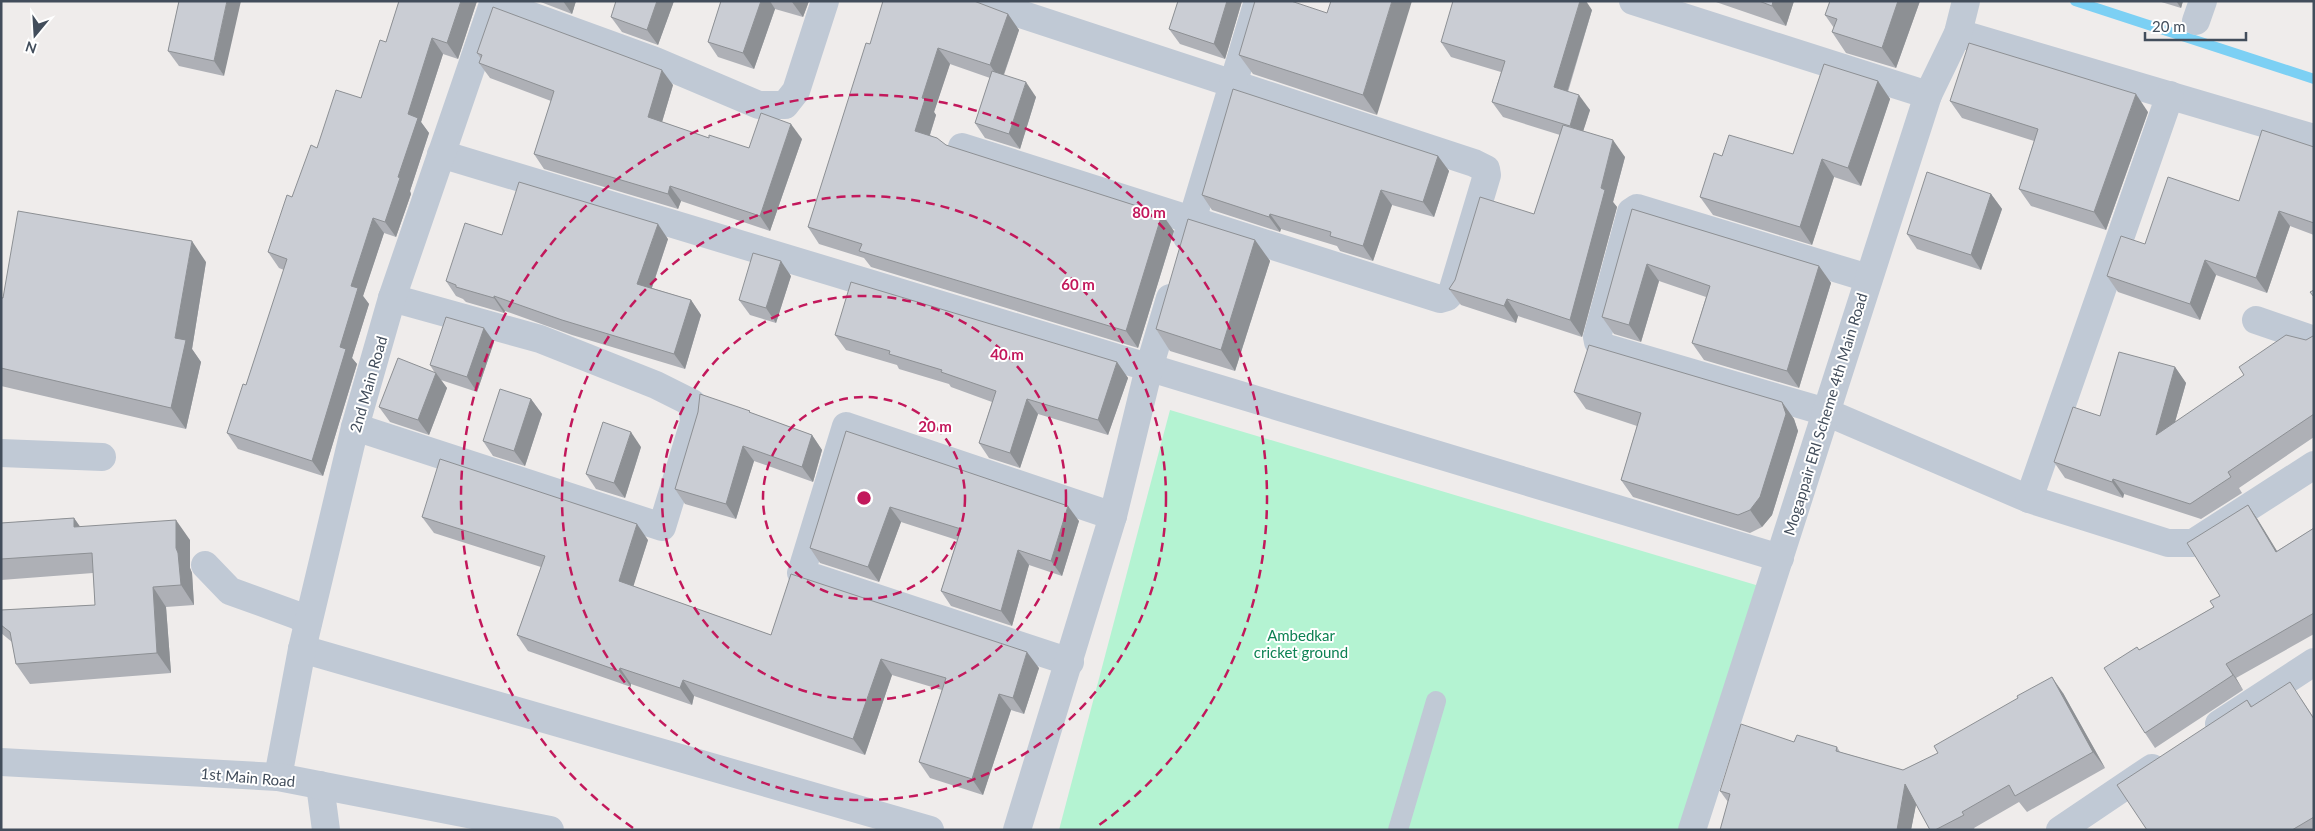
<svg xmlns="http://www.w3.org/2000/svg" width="2315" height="831" font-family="Lato,sans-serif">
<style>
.green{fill:#b4f3d2}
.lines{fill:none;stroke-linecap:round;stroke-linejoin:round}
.stream{stroke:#7cd0f4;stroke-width:10}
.service{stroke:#c0c9d5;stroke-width:20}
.minor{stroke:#c0c9d5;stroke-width:28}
.tertiary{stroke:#c0c9d5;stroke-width:28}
.wall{fill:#aeb0b6}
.shaded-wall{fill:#8d9094}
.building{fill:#cacdd4;stroke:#8d9094}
.ring{fill:none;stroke:#c2185b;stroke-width:2.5;stroke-dasharray:9 6}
.labels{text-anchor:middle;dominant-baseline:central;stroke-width:4;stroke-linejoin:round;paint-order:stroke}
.street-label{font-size:15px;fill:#424d5b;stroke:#fff}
.park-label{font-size:15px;fill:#0d8253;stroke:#fff}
.centre{fill:#c2185b;stroke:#fff;stroke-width:2.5}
.ring-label{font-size:15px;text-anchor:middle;font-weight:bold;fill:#c2185b;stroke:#fff;stroke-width:4;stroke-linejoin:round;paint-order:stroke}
</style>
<rect width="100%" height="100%" fill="#efeceb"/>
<path class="green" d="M1170 410 1766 588 1690 830H1059Z"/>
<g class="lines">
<path class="stream" d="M2075 1 2314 79"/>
<path class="service" d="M1398 830 1436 701"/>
<g class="minor">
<path d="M1633 1 1928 95"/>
<path d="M493 2 655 61 759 105H785L796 91 825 1"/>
<path d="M2196 21 2203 1"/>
<path d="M1958 33 2314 138"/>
<path d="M962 147 1440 299 1447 297 1452 292 1487 175 1486 169 1474 163 981 1"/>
<path d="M441 154 1780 558"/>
<path d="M1187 237 1258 1"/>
<path d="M1868 278 1637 208 1631 212 1597 337 1598 342 1607 348 1826 412 2029 499 2168 543H2193L2314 465"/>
<path d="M2256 320 2314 340"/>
<path d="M355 427 662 527 694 422 692 403 656 385 540 339 392 298"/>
<path d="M1 453 102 457"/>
<path d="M2029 499 2170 95"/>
<path d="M205 565 230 591 296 615 308 622"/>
<path d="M302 649 930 830"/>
<path d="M1070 662 801 573 846 426 1113 516"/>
<path d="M2219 724 2314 662"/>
<path d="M278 777 302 649 355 427 392 298 494 1"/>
<path d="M320 785 326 830"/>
<path d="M1017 830 1113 516 1149 368 1170 298"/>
<path d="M1692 830 1928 95 1958 33 1966 1"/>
<path d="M2060 830 2152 768"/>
</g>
<path class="tertiary" d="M1 762 278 777 550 830"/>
</g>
<g class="wall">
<path d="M179 1 224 76 179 66 168 51Z"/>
<path d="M399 1H477L458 59 443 54 421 122 429 133 410 191 411 194 396 237 384 233 363 296 369 304 352 358 357 364 323 476 238 449 227 433 246 385 284 270 279 268 268 252 292 197 317 148 361 98 386 42Z"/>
<path d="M538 1H576L572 14Z"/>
<path d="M674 1 658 45 622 32 611 17Z"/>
<path d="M721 1H809L803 17 775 9 754 69 718 57 708 42Z"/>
<path d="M1178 1H1242L1225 59 1180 44 1169 29Z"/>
<path d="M1713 1H1794L1786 26Z"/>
<path d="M1830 1H1920L1896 68 1846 53 1832 32 1834 28 1825 15Z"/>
<path d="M2158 1H2183L2181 8Z"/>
<path d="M1592 10 1568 92 1590 110 1583 131 1625 157 1613 202 1617 207 1582 337 1518 316 1516 323 1461 305 1449 289 1534 214 1560 135 1503 117 1492 102 1501 72 1451 57 1441 42Z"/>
<path d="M1327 13 1377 115 1253 74 1239 55Z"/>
<path d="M1008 14 1019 30 1004 75 1036 97 1020 149 985 138 975 123 990 78 950 64 934 112 936 115 930 135 946 145 1174 231 1138 348 871 267 864 258 819 244 808 227 870 44Z"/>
<path d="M477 53 673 85 662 122 709 138 749 148 802 139 770 231 681 201 678 209 544 169 534 154 551 101 490 78 479 63 481 59Z"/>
<path d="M1878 81 1890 99 1861 186 1834 177 1812 245 1713 215 1700 197 1793 154Z"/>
<path d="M1950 101 2148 112 2106 230 2031 206 2019 189 2034 141 1962 118Z"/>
<path d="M2314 147V235L2290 226 2267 293 2216 275 2200 320 2118 292 2107 276 2145 244 2239 201Z"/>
<path d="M1438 156 1449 171 1434 217 1392 205 1373 261 1340 251 1337 246 1281 229 1280 232 1212 210 1202 195Z"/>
<path d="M1991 194 2002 209 1981 270 1917 249 1907 234Z"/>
<path d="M1632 209 1819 266 1831 283 1799 388 1704 360 1692 343 1706 297 1659 281 1641 342 1614 334 1602 317Z"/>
<path d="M502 235 668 239 652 288 691 300 701 315 685 369 572 335 505 311 504 313 466 302 463 299 456 296 446 281Z"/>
<path d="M1255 240 1270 261 1235 371 1170 351 1156 329Z"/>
<path d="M206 262 192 349 201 362 186 429 1 386V298Z"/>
<path d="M791 276 776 323 750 315 739 300Z"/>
<path d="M835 335 1117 362 1128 378 1108 435 1038 414 1020 468 989 458 979 443 992 402 951 387 949 384 899 369 897 365 846 350Z"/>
<path d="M2314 335V437L2239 488 2242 493 2201 519 2124 494 2123 498 2065 478 2054 462 2100 416 2175 367 2186 383 2175 422 2306 340 2313 336Z"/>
<path d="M494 342 477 392 441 380 447 388 429 435 390 422 379 407 435 373 430 365Z"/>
<path d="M1574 392 1782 402 1794 419 1798 431 1772 515 1762 527 1750 533 1633 497 1621 480 1637 426 1586 409Z"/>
<path d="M531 399 542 414 525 466 493 456 483 441Z"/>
<path d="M752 413 812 435 822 450 813 482 754 461 736 519 685 504 675 489Z"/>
<path d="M846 431 1079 521 1062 576 1029 565 1012 626 951 606 941 591 957 540 901 522 879 582 820 563 810 548Z"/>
<path d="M641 447 625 498 596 489 586 474Z"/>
<path d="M2248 505 2258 520 2277 551 2314 528V634L2236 678 2243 690 2155 748 2145 733 2139 650 2214 607 2220 596Z"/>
<path d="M422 517 648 540 633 586 771 635 1039 668 1024 714 1011 710 983 795 930 778 919 762 942 690 892 675 865 755 694 696 692 705 631 684V687L528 651 517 635 541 567 434 533Z"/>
<path d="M74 518 80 527 190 540V568L192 573 194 605 166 607 171 673 30 684 16 664 12 642 1 633V610L95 605 93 573 1 580V523Z"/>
<path d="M2063 693 2105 768 2027 812 2019 802 1974 828 1975 830H1930L1916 804 1911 830H1720L1728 802 1720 791 1794 742 1837 747 1840 752 1903 770Z"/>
<path d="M2247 700 2252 706 2302 700 2314 718V830H2147Z"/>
</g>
<g class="shaded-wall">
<path d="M227 1H241L224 76 214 61Z"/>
<path d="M461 1H477L458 59 447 43Z"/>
<path d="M563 1H576L572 14Z"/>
<path d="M657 1H674L658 45 647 30Z"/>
<path d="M761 1H770L775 9 754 69 743 53Z"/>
<path d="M793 1H809L803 17 792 2Z"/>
<path d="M1227 1H1242L1225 59 1214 44Z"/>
<path d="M1392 1H1412L1377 115 1363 95Z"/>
<path d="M1580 1H1586L1592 10 1564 102 1554 87Z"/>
<path d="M1773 1H1794L1786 26 1772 6Z"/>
<path d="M1898 1H1920L1896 68 1882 48Z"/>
<path d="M2176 1H2183L2181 8Z"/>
<path d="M1008 14 1019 30 1001 82 990 65Z"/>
<path d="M432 38 443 54 421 122 429 133 410 191 411 194 396 237 385 222 398 177 408 114Z"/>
<path d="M938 48 950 64 934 112 936 115 926 147 915 131 922 98Z"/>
<path d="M662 70 673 85 659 132 648 117Z"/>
<path d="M1878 81 1890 99 1861 186 1848 168Z"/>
<path d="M1026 82 1036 97 1020 149 1009 134Z"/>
<path d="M2136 94 2148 112 2106 230 2094 212Z"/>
<path d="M1579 95 1590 110 1580 141 1570 126Z"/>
<path d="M791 124 802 139 770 231 760 216Z"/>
<path d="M1613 140 1625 157 1613 202 1617 207 1582 337 1570 320 1601 188Z"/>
<path d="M1438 156 1449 171 1434 217 1423 202Z"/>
<path d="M1822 159 1834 177 1812 245 1800 227Z"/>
<path d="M670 186 681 201 678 209 668 194Z"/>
<path d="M1381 190 1392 205 1373 261 1363 246Z"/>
<path d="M1991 194 2002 209 1981 270 1971 255Z"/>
<path d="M2279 211 2290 226 2267 293 2256 278Z"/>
<path d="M1162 214 1174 231 1138 348 1126 331Z"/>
<path d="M1270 214 1281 229 1280 232 1269 217Z"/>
<path d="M373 218 384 233 363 296 369 304 352 358 357 364 323 476 312 461 340 347 351 286Z"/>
<path d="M658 224 668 239 648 299 637 284Z"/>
<path d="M1255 240 1270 261 1235 371 1221 350Z"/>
<path d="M192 241 206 262 192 349 201 362 186 429 171 408 175 338Z"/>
<path d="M2205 260 2216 275 2200 320 2190 304Z"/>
<path d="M781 261 791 276 776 323 766 308Z"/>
<path d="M1647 264 1659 281 1641 342 1629 325Z"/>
<path d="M1819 266 1831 283 1799 388 1787 371Z"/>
<path d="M494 296 505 311 504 313 494 298Z"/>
<path d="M1507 299 1518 316 1516 323 1504 306Z"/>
<path d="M691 300 701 315 685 369 674 354Z"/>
<path d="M484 328 494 342 477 392 467 377Z"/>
<path d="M1117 362 1128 378 1108 435 1098 420Z"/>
<path d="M2175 367 2186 383 2167 450 2156 435Z"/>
<path d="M436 373 447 388 429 435 418 420Z"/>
<path d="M531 399 542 414 525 466 514 451Z"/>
<path d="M1027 399 1038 414 1020 468 1010 453Z"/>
<path d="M1782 402 1794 419 1798 431 1772 515 1762 527 1750 510Z"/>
<path d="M631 432 641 447 625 498 614 483Z"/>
<path d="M812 435 822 450 813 482 802 467Z"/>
<path d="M743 446 754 461 736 519 726 504Z"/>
<path d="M2113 479 2124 494 2123 498 2112 482Z"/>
<path d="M2248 505 2258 520 2286 566 2276 552Z"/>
<path d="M1068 506 1079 521 1062 576 1051 561Z"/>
<path d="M890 507 901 522 879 582 868 567Z"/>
<path d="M74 518 88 538 74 527Z"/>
<path d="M176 520 190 540V568L192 573 194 605 181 585 176 548Z"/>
<path d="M637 524 648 540 630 597 619 581Z"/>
<path d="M1018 550 1029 565 1012 626 1001 611Z"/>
<path d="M153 587 166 607 171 673 157 653Z"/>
<path d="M1027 652 1039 668 1024 714 1013 698Z"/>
<path d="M881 659 892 675 865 755 853 739Z"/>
<path d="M2226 664 2236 678 2243 690 2233 675Z"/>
<path d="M620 668 631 684V687L619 671Z"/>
<path d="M2052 677 2063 693 2105 768 2093 752Z"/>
<path d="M683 680 694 696 692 705 680 688Z"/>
<path d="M999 694 1011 710 983 795 972 779Z"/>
<path d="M1905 784 1917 800 1911 830H1897Z"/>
</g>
<g class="building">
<path d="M179 1H227L214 61 168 51Z"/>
<path d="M399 1H461L447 43 432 38 408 114 418 118 398 177 400 178 385 222 373 218 351 286 358 288 340 347 346 349 312 461 227 433 243 384 246 385 287 259 268 252 287 195 292 197 311 145 317 148 336 90 361 98 380 40 386 42Z"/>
<path d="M616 1H657L647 30 611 17Z"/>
<path d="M721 1H761L743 53 708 42Z"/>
<path d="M883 1H974L1008 14 990 65 938 48 922 98 925 99 915 131 937 138 946 145 1162 214 1126 331 859 251 862 244 808 227 866 43 870 44Z"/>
<path d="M1178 1H1227L1214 44 1169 29Z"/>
<path d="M1255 1H1291L1327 13 1331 1H1392L1363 95 1239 55Z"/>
<path d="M1453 1H1580L1554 87 1579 95 1570 126 1492 102 1505 61 1441 42Z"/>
<path d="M1759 1H1773L1772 6Z"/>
<path d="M1830 1H1898L1882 48 1832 32 1837 19 1825 15Z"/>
<path d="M493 7 662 70 648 117 709 138V135L749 148 761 113 791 124 760 216 670 186 668 194 534 154 554 91 479 63 482 55 477 53Z"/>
<path d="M1969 43 2136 94 2094 212 2019 189 2038 129 1950 101Z"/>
<path d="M1824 64 1878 81 1848 168 1822 159 1800 227 1700 197 1714 153 1722 156 1729 135 1793 154Z"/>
<path d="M992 71 1026 82 1009 134 975 123Z"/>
<path d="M1233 89 1438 156 1423 202 1381 190 1363 246 1330 236 1331 232 1270 214 1269 217 1202 195Z"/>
<path d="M1563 125 1613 140 1601 188 1605 190 1570 320 1507 299 1504 306 1449 289 1455 280 1480 197 1534 214Z"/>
<path d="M2262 130 2314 147V223L2279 211 2256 278 2205 260 2190 304 2107 276 2121 236 2145 244 2168 177 2239 201Z"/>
<path d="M1927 172 1991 194 1971 255 1907 234Z"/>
<path d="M519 182 658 224 637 284 691 300 674 354 562 320 494 296V298L456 287V285L446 281 465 223 502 235Z"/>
<path d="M1632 209 1819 266 1787 371 1692 343 1710 286 1647 264 1629 325 1602 317Z"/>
<path d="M18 211 192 241 175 338 186 340 171 408 1 368V298H3Z"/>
<path d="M1188 219 1255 240 1221 350 1156 329Z"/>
<path d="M753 253 781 261 766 308 739 300Z"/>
<path d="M851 282 1117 362 1098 420 1027 399 1010 453 979 443 996 391 941 372 942 370 889 354 890 351 835 335Z"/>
<path d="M2314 290V297L2310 292Z"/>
<path d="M446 317 484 328 467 377 430 365Z"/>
<path d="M2286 335 2306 340 2313 336 2314 335V414L2228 472 2231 477 2190 504 2113 479 2112 482 2054 462 2073 407 2100 416 2119 352 2175 367 2156 435 2244 375 2239 367Z"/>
<path d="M1589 345 1782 402 1786 414 1760 497 1750 510 1738 515 1621 480 1641 413 1574 392Z"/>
<path d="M398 358 436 373 418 420 379 407Z"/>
<path d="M500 389 531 399 514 451 483 441Z"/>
<path d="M700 394 750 411 749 412 812 435 802 467 743 446 726 504 675 489 698 412Z"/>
<path d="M603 422 631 432 614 483 586 474Z"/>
<path d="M846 431 1068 506 1051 561 1018 550 1001 611 941 591 961 529 890 507 868 567 810 548Z"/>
<path d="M440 459 637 524 619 581 771 635 791 574 1027 652 1013 698 999 694 972 779 919 762 946 678 881 659 853 739 683 680 680 688 620 668 619 671 517 635 545 556 422 517Z"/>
<path d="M2248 505 2276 552 2314 528V613L2226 664 2233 675 2145 733 2104 668 2137 647 2139 650 2214 607 2210 601 2220 596 2187 543Z"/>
<path d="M74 518V527L176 520V548L178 553 181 585 153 587 157 653 16 664 10 632 1 625V610L95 605 92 553 1 559V523Z"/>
<path d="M2052 677 2093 752 2015 796 2009 785 1962 812 1964 815 1935 830H1930L1905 784 1897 830H1720L1730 794 1720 791 1741 724 1794 742 1797 735 1837 747 1836 751 1903 770 1938 753 1934 746 2018 698 2017 696Z"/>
<path d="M2290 682 2314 719V817L2292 830H2147L2117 785 2247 700 2251 707Z"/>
</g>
<g class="ring">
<circle cx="864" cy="498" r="101"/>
<circle cx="864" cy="498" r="202"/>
<circle cx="864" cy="498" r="302"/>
<path d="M633 828A403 403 0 1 1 1095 828"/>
</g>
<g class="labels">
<g class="street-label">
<text transform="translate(368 384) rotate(-74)">2nd Main Road</text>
<text transform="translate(1825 414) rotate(-73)">Mogappair ERI Scheme 4th Main Road</text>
<text transform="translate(248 777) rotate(5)">1st Main Road</text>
</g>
<g class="park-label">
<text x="1301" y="635">Ambedkar<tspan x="1301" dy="17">cricket ground</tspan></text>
</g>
</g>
<circle cx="864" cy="498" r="8" class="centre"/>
<g class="ring-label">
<text x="1149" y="218">80 m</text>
<text x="1078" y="290">60 m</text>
<text x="1007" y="360">40 m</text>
<text x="935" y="432">20 m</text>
</g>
<rect width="2315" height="831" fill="none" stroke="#424d5b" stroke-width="5"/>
<g transform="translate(35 35) rotate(198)" stroke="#ffffff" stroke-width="4" paint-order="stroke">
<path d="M0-4L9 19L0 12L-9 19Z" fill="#424d5b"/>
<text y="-8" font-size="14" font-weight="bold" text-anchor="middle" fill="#424d5b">N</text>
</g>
<path d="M2145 32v8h101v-8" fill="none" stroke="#424d5b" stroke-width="2.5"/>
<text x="2152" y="32" font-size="15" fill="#424d5b" stroke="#ffffff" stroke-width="4" paint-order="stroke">20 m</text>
</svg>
